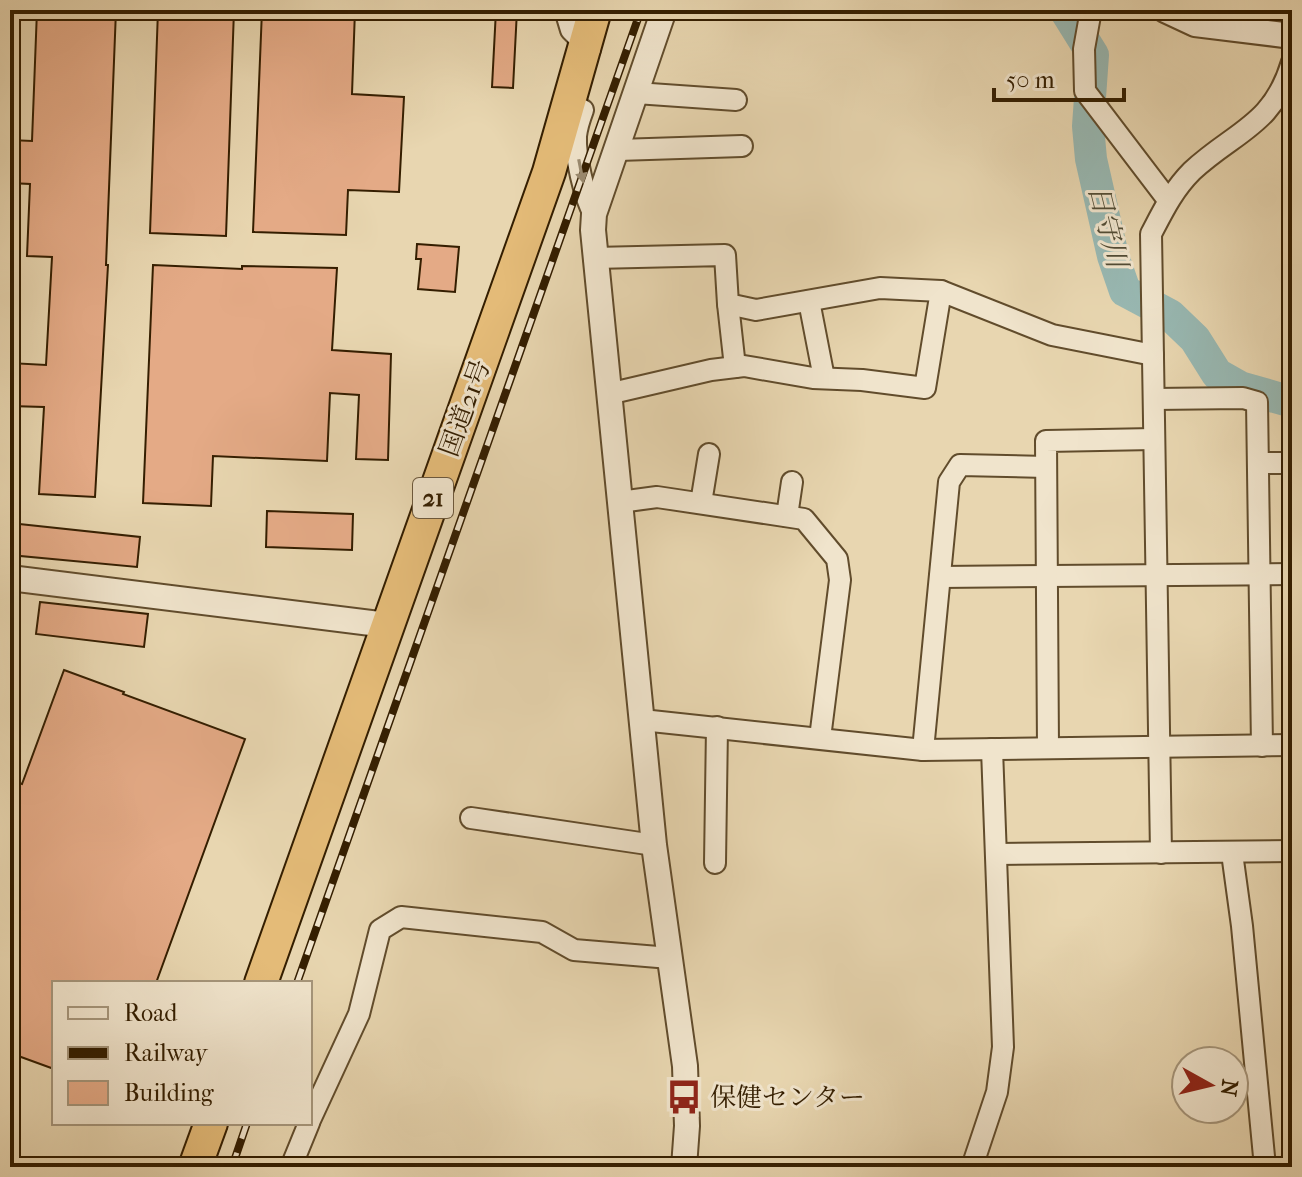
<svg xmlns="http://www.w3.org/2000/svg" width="1302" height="1177" font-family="'IM FELL French Canon','Noto Serif JP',serif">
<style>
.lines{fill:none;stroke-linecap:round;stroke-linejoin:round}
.river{stroke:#98b8b2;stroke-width:32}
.building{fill:#e4aa86;stroke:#341e00;stroke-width:2}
.minor-casing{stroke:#614c2c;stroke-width:24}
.tertiary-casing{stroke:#614c2c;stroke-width:28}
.trunk-casing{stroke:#341e00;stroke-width:36}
.minor{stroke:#f0e4cc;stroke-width:20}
.tertiary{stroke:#f0e4cc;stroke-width:24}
.trunk{stroke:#e4bb78;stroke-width:32}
.rail-casing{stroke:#341e00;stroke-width:8}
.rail{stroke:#f0e4cc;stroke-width:5;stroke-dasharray:15;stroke-linecap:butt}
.oneway{fill:#9b8b70}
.labels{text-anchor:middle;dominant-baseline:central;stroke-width:6;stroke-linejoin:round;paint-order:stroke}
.shield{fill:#f0e4cc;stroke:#6c593d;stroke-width:2}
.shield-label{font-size:24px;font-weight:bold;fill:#341e00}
.street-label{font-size:26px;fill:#341e00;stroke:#f0e4cc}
.poi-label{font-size:26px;fill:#341e00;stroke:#f0e4cc;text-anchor:start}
.water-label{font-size:28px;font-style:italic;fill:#524c35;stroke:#f0e4cc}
</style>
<rect width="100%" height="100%" fill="#e8d6b0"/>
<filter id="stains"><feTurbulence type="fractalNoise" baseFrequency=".0025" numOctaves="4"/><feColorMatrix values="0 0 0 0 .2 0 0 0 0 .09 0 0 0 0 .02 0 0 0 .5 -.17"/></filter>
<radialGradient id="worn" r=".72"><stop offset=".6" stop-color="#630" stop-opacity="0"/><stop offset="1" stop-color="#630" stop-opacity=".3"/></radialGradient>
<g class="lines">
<path class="river" d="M1065 10 1093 55 1088 126 1091 159 1113 256 1125 291 1170 315 1195 339 1217 374 1240 387 1292 402"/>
</g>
<g class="building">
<path d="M37 10H116L106 265H108L95 497 39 494 44 407 10 406V363L46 365 52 257 27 256 30 184 10 183V140L32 141Z"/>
<path d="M158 10H234L226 236 150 233Z"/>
<path d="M262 10H355L352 94 404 97 399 192 348 190 346 235 253 232Z"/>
<path d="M496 10H517L513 88 492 87Z"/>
<path d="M417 244 459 247 455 292 418 289 421 259H416Z"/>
<path d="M153 265 242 269V266L337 268 332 350 391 354 388 460 356 459 359 395 330 393 327 461 213 456 211 506 143 503Z"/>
<path d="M267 511 353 514 352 550 266 547Z"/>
<path d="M10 523 140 537 137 567 10 555Z"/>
<path d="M40 602 148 614 144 647 36 634Z"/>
<path d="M64 670 124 692 123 694 245 739 156 983H54V1069L10 1053V780L22 784Z"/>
</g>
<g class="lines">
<g class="minor-casing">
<g id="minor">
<path d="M565 10 571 30 590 49"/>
<path d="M1091 10 1084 49 1085 91 1168 200"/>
<path d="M636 93 736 100"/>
<path d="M583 110C580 118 577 127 576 136 575 155 584 197 594 214"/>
<path d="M618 150 742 146"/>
<path d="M594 258 725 255 728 304 756 310 880 288 941 291"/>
<path d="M809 301 824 378"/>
<path d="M728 304 735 367"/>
<path d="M608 394 711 370 744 366 813 378 862 380 925 388 941 291 1052 335 1153 355"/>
<path d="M1154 399 1243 398 1257 402 1262 746"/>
<path d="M1258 463H1292"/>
<path d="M620 502 657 497 804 519 837 559 840 580 820 738"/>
<path d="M701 503 709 454"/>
<path d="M787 516 792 482"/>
<path d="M940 577 1292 574"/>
<path d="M642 720 923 750 1292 745"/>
<path d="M1048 748 1046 441 1154 439"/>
<path d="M923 750 949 482 960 465 1046 467"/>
<path d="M471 818 654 845"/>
<path d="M1161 853 1151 234C1163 211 1173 190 1192 171 1235 131 1273 126 1292 62"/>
<path d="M1232 853 1242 926 1265 1167"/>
<path d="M996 854 1292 851"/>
<path d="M715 863 717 727"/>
<path d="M310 1120 359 1014 380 930 401 917 542 932 574 950 670 958"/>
<path d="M291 1167 309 1123"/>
<path d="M972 1167 997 1092 1003 1047 992 749"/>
</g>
</g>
<g class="tertiary-casing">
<g id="tertiary">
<path d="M664 10 594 214 593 230 654 845 685 1066 687 1126 684 1167"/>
<path d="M1165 10 1195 24 1292 36"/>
<path d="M10 578 387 625"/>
</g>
</g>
<g class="trunk-casing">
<g id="trunk">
<path d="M261 983 549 172 595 10"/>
<path d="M195 1167 211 1123"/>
</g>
</g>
<use href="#minor" class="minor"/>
<use href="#tertiary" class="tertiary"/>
<use href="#trunk" class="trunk"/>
<g class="rail-casing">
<g id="rail">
<path d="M297 983 641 10"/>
<path d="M232 1167 247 1123"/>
</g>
</g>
<use href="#rail" class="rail"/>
</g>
<defs><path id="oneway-solid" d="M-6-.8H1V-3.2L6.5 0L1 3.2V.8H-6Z" transform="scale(2)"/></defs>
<use class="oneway" href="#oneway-solid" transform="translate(581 171) rotate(79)"/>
<defs>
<g id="bus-bare" transform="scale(2.76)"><path d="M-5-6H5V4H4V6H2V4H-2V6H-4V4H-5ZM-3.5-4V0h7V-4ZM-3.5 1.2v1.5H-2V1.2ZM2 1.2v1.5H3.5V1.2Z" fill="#8f2418" stroke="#f0e4cc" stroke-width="2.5" paint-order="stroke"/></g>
</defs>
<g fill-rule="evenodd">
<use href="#bus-bare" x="684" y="1097"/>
</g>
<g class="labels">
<rect class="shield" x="413" y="478" width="40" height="40" rx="6"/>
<g class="shield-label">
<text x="433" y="498">21</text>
</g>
<g class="street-label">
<text transform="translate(465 408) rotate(-70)">国道21号</text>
</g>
<g class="poi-label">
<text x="710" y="1097">保健センター</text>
</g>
<g class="water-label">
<text transform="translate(1108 226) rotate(76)">日守川</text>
</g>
</g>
<rect width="1302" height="1177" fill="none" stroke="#e8d6b0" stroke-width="40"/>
<rect x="12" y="12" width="1278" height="1153" fill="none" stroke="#341e00" stroke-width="4"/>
<rect x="20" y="20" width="1262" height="1137" fill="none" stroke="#341e00" stroke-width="2"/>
<rect x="52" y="981" width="260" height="144" fill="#f0e4cc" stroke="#a5957a" stroke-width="2"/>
<rect x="68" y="1007" width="40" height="12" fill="#f0e4cc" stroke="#a5957a" stroke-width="2"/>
<text x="124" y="1021" font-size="24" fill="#341e00">Road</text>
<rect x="68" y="1047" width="40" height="12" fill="#341e00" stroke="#a5957a" stroke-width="2"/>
<text x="124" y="1061" font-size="24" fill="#341e00">Railway</text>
<rect x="68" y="1081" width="40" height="24" fill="#e4aa86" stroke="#a5957a" stroke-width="2"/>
<text x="124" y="1101" font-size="24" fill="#341e00">Building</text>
<g transform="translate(1210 1085) rotate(98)"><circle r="38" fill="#f0e4cc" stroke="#a5957a" stroke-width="2"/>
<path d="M0-6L14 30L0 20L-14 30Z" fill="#8f2418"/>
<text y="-12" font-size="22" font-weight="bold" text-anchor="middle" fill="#341e00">N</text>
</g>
<path d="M994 88v12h130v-12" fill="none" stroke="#341e00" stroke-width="4"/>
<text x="1006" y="88" font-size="24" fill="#341e00" stroke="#f0e4cc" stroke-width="6" paint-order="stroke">50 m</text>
<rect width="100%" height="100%" filter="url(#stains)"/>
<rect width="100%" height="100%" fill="url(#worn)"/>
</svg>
